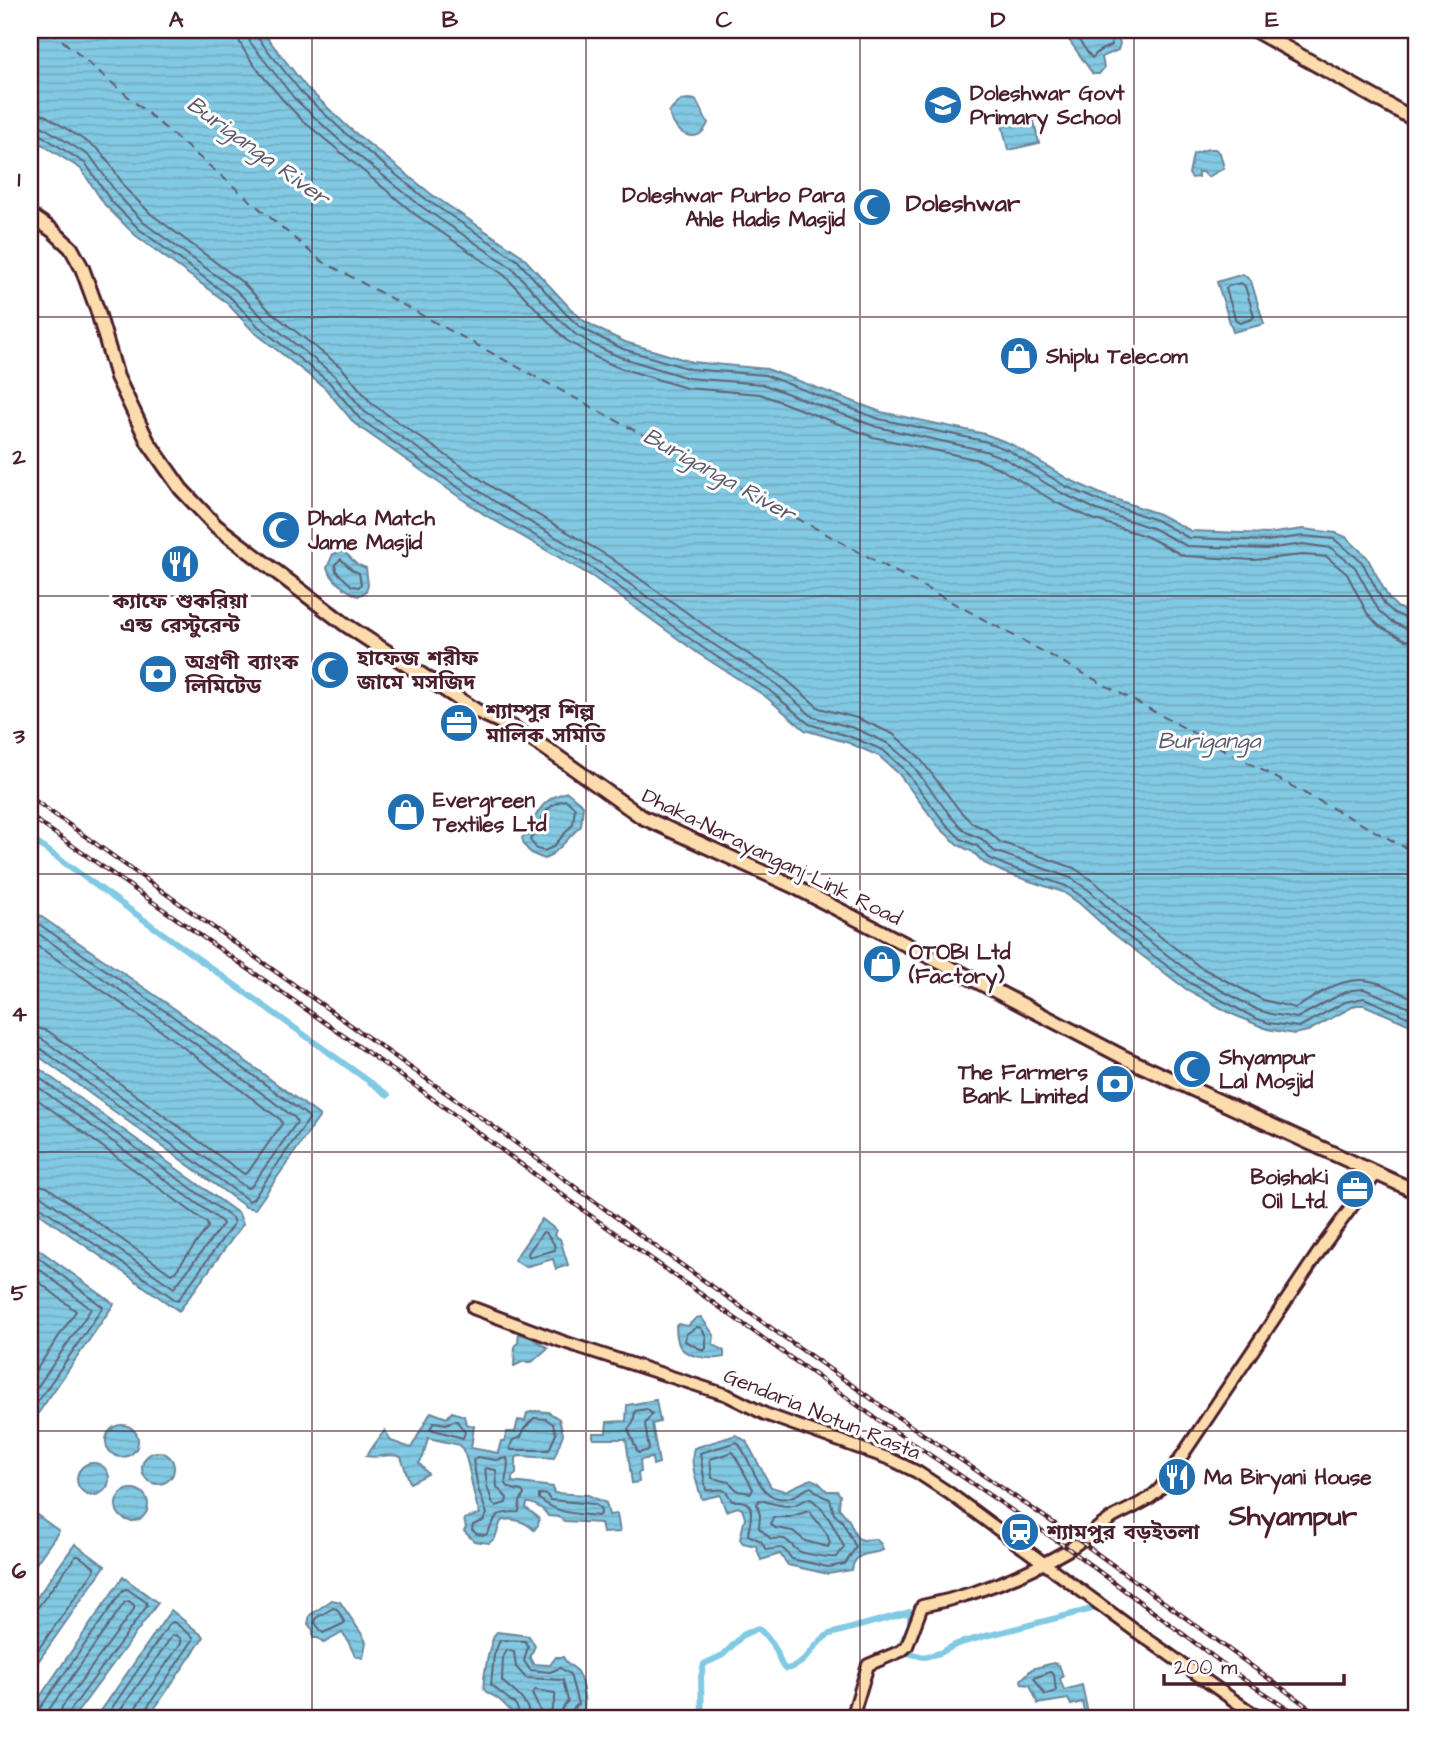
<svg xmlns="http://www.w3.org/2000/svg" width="1447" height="1748" font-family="'Architects Daughter','Noto Sans Bengali',sans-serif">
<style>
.water{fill:url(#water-rules);stroke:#6c8599;stroke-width:2}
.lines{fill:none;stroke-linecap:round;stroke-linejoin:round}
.shore{stroke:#606375;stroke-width:2}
.canal{stroke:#82c9e3;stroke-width:6}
.ferry{stroke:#5e5a6b;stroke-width:2;stroke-dasharray:9 7;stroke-linecap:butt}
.major-casing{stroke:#4a1f2b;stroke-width:16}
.highway-casing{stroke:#4a1f2b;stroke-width:18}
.major{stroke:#fcdcac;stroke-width:10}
.highway{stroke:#fcdcac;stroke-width:12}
.rail-casing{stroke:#4a1f2b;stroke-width:4.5}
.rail{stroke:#fff;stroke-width:2;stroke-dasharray:5;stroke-linecap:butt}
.grid{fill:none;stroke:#4a1f2b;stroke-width:2;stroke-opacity:0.55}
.labels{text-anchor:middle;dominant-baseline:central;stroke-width:6;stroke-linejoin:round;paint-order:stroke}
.poi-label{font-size:21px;font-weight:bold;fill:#4a1f2b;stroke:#fff;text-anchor:start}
.street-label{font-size:21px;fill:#4a1f2b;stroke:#fff}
.water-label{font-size:23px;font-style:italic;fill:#5e5a6b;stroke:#fff}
.quarter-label{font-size:24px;font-weight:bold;fill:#4a1f2b;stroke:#fff}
.district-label{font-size:28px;font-weight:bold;fill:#4a1f2b;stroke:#fff}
.neatline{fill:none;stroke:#4a1f2b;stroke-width:2.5}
.grid-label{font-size:23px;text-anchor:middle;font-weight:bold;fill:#4a1f2b}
</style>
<defs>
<pattern id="water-rules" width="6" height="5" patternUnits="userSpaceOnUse" patternTransform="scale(1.75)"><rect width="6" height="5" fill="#82c9e3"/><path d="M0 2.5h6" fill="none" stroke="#72acc3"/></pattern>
</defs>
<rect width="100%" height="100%" fill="#fff"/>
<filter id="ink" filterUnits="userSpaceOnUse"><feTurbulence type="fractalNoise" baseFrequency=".0143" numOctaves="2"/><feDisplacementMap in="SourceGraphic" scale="14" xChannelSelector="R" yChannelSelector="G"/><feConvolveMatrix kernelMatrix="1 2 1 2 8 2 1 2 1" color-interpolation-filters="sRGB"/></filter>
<g filter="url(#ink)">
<g class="water">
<path d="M30 30H261L306 87 349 128 431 194 521 255 570 308 584 321 604 332 625 342 692 362 767 369 881 412 985 434 1011 444 1068 479 1103 495 1159 514 1191 531 1267 534 1303 529 1336 533 1346 537 1367 557 1389 599 1397 607 1417 617V1028L1364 1005H1356L1308 1031 1294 1034 1267 1029 1232 1014 1186 989 1111 932 1079 903 1063 892 1005 873 984 863 973 852 958 845 940 828 898 773 879 756 849 743 805 730 765 696 699 654 593 577 485 515 355 424 325 388 253 331 226 302 135 235 105 205 81 169 30 137Z"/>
<path d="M1068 30H1115L1120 43 1118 50 1102 57 1104 68 1099 74H1093L1064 33Z"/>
<path d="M689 99 696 100 708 123C698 148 673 133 669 112L681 100Z"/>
<path d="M1032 113 1039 143 1008 150 1001 120Z"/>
<path d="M1208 149H1215L1220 153 1224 168 1208 177 1203 172H1198V177L1192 178 1189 174 1193 154Z"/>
<path d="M1243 274 1251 281 1264 324 1233 332 1217 282Z"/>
<path d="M344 551 356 564 366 568 368 585 366 592 358 596C345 590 333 581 327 568L333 554Z"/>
<path d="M567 792 583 805 581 826C568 837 560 851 545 859 533 855 525 851 522 838 538 817 537 800 567 792Z"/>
<path d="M33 911 175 1009 320 1116 255 1209 246 1207 30 1050V915Z"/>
<path d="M30 1062 239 1214 243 1224 179 1311 30 1207Z"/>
<path d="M542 1219 556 1230 554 1235 560 1239 568 1265 556 1269 553 1259 525 1267 514 1260Z"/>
<path d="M30 1243 114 1304 30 1425Z"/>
<path d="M701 1317 714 1335 713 1344 724 1351V1357C712 1360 682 1358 678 1342 677 1338 676 1331 676 1326L678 1324 688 1326 696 1318Z"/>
<path d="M519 1330 548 1348 532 1362H522L514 1366 515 1345 518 1343Z"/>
<path d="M656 1400 660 1422 652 1424 659 1463 653 1465 652 1458 640 1460 641 1472 638 1473 639 1482 632 1483 626 1439H593V1433H606L607 1422 626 1421 627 1405Z"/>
<path d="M535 1411 548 1412 559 1419 563 1434 554 1458 519 1456 516 1458V1474L512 1477V1482L553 1487 554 1493 588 1495 606 1503 609 1515 617 1514 620 1532 603 1533 601 1523 564 1521 559 1517 548 1516C545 1510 534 1502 527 1503L526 1508 539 1518 538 1525 534 1530C526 1522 512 1517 501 1521L495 1538 489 1543 474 1541 464 1531 466 1528 464 1519 480 1514C471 1494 471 1460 460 1445L428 1438 423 1457 419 1463 428 1474 410 1483 401 1457C389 1452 379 1459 366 1456L385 1430 391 1441 411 1448 431 1412 447 1418 452 1412 464 1416 466 1424 474 1426 471 1448 498 1453 501 1441H505L506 1432H515L518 1420 525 1421 527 1413Z"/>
<circle cx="122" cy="1441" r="16"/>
<path d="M736 1435 746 1441 771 1487 785 1491 811 1479 818 1482 827 1491H837L840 1495 839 1508 849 1520 857 1538 863 1540 876 1539 881 1544 883 1550C868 1556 855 1551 852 1570L828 1574 788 1565 780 1554 761 1560 756 1546 743 1543 740 1539 745 1518 742 1509 738 1507 726 1511 720 1495 702 1499C697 1485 689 1461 694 1448Z"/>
<circle cx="158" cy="1468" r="16"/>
<circle cx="93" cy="1479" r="16"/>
<circle cx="132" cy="1505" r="16"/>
<path d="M30 1510 59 1531 30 1572Z"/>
<path d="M75 1544 105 1566 30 1673V1607Z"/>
<path d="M123 1577 158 1603 73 1718H30V1711Z"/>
<path d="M332 1600 340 1602 363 1636 366 1642 363 1658 355 1656 346 1637 342 1633 324 1643 318 1638H313V1630L308 1624 310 1615Z"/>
<path d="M171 1610 204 1637 148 1718H96Z"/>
<path d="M497 1632 529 1636 535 1646 530 1657 533 1664 550 1665 556 1657H563C566 1664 570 1664 575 1669 582 1677 587 1703 583 1712L567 1718H516C511 1711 505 1704 497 1698 493 1695 487 1694 484 1689 482 1684 490 1637 497 1632Z"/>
<path d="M1053 1663 1059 1665 1063 1676 1060 1679 1064 1690 1082 1685 1089 1718H1074L1073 1714 1084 1711 1082 1702 1071 1705 1068 1699 1038 1704 1030 1685 1022 1684 1021 1680 1032 1669Z"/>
</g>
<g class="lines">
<g class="shore">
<path d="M236 30C237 51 286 104 302 120L416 215 504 275 566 340 593 356 617 367 686 388 760 394 873 437 979 460 999 468 1057 503 1093 519 1148 537 1184 556 1254 560 1303 555 1327 557 1347 574 1367 613 1379 626 1405 640 1417 642"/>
<path d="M247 30 250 42 294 98 339 140 422 207 511 267 560 320 575 334 596 346 620 357 688 378 762 384 877 427 982 450 1004 458 1062 493 1097 510 1152 528 1187 546 1266 549 1303 544 1331 548 1355 567 1379 611 1390 621 1409 630 1417 631"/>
<path d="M256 30 257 37 301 92 345 133 427 200 517 260 566 314 580 327 601 338 623 349 690 369 765 375 879 419 984 441 1008 450 1065 486 1100 501 1156 520 1189 538 1267 541 1303 536 1334 539 1362 562 1385 605 1394 613 1417 623"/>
<path d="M1071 30 1092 58 1099 51 1112 45 1109 30"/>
<path d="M30 112 45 115 98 149 109 162 126 189 151 214 242 282 271 312 342 368 372 404 499 492 608 556 714 632 781 675 819 708 857 718 893 734 918 756 960 811 972 823 987 830 1000 842 1074 868 1096 883 1128 912 1200 967 1263 1000 1295 1008C1306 1003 1314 996 1324 991 1362 969 1381 984 1417 1000"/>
<path d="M30 123 40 125 91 157 118 195 144 223 236 290 264 319 335 376 365 412 494 501 602 564 708 641 775 683 813 717 854 728 887 743 910 762 952 818 966 832 982 839 994 851 1071 878 1090 891 1121 920 1195 976 1258 1010 1271 1014 1297 1018 1341 994 1352 990 1364 989 1417 1011"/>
<path d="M30 131 36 132 86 164 111 201 139 229 230 297 258 326 329 382 360 419 489 509 597 571 703 648 769 690 809 724 851 737 883 750 903 768 946 824 961 839 977 846 989 858 1007 866 1066 886 1084 898 1115 927 1190 983 1255 1018 1269 1023 1299 1027 1345 1002 1364 998 1417 1021"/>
<path d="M1241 283 1245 286 1254 316 1252 319 1240 323 1236 321 1226 289 1228 286Z"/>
<path d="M341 559 352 570 359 573 361 584 359 587 352 586 336 571 335 564Z"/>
<path d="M566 800 575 808 573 824 553 847 544 851 537 849 530 840C540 824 544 803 566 800Z"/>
<path d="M30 918 171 1015 308 1116 309 1119 253 1199 249 1201 37 1046 30 1045"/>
<path d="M30 928 166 1022 295 1118 297 1122 251 1187 247 1188 42 1039 30 1036"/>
<path d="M30 941 160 1030 281 1120 282 1124 248 1172 244 1174 48 1031 30 1026"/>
<path d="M30 1071 232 1218 234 1223 179 1299 176 1300 36 1204 30 1202"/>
<path d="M30 1081 221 1221 223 1224 174 1288 41 1196 30 1194"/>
<path d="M30 1094 207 1223 208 1227 175 1272 171 1274 47 1187 30 1183"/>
<path d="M543 1232 546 1233 554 1244 555 1250 529 1257 528 1253Z"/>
<path d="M30 1251 103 1307 30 1413"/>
<path d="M30 1262 91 1309 30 1398"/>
<path d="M30 1275 76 1311 30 1379"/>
<path d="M697 1327 701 1328 706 1336V1348L704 1351 685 1341 686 1334Z"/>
<path d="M647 1409 652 1414 645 1424 649 1450 638 1453 628 1429 633 1423 635 1411Z"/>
<path d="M534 1418 546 1419 553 1424 556 1434 549 1450H511L510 1447 513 1440 521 1437 524 1429Z"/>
<path d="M456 1420 465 1432 463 1438 430 1429 434 1422 446 1424Z"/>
<path d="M737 1442C753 1459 758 1508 791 1497 799 1495 804 1489 811 1487L822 1496 830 1499 834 1514 842 1521 856 1547 845 1564 828 1567 792 1559C780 1544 784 1548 766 1550L761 1541 748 1535C751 1517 758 1498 732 1501 722 1483 722 1492 706 1490L700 1453Z"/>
<path d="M733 1452 753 1489 751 1493 738 1491 729 1482 712 1478 710 1459Z"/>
<path d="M477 1457 496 1460 507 1458C512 1475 493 1487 522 1491L524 1494 520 1502 519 1512C491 1513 499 1515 486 1535L477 1534 472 1530 473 1525 483 1521 487 1514 478 1488 473 1460Z"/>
<path d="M485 1468 496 1470 497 1487 507 1498 506 1503 496 1506 493 1504 487 1486Z"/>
<path d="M542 1494 547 1495 550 1500 594 1504 600 1508 601 1513 598 1516C570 1513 560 1514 539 1499V1495Z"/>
<path d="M809 1498C824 1506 836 1530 844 1547L837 1557C830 1558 802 1554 797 1550 785 1540 789 1537 771 1539L759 1528 760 1515 757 1504 759 1500C782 1505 786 1511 809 1498Z"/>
<path d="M809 1511 827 1534 830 1543 828 1547 805 1541 793 1531 775 1528 771 1524 773 1517H789Z"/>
<path d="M333 1608 337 1609 345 1623 323 1633 315 1623 316 1618Z"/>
<path d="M30 1610 38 1607 76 1556H79L94 1567V1571L30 1661"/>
<path d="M1050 1672 1054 1674 1056 1691 1045 1695 1034 1678Z"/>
<path d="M30 1714 38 1711 123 1590 127 1589 146 1602 147 1606 70 1711 68 1718"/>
<path d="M43 1718 125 1602 129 1601 134 1605V1609L62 1707 59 1718"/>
<path d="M105 1718 170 1623 174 1622 193 1637V1640L144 1712 142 1718"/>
<path d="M115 1718 172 1636 176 1635 181 1639V1643L136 1707 134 1718"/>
<path d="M521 1718 516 1705 491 1685 494 1655 500 1640 525 1641 528 1647 524 1661 530 1670 550 1672 560 1668 570 1674 578 1704 570 1712 569 1718"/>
<path d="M530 1718C529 1701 514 1692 502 1681L503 1657 507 1650 514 1652 516 1667 526 1678 563 1680 568 1701 562 1709 560 1718"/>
<path d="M541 1718 539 1708 532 1694 535 1690 555 1693C557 1701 550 1709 550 1718"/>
</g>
<g class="canal">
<path d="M30 838 388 1095"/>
<path d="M702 1718 701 1677 704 1664 723 1655 743 1635 758 1628C764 1633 774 1645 777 1652 780 1659 779 1663 785 1669 809 1666 811 1643 830 1634L910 1612V1625L901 1644 908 1653 924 1657 940 1653 957 1644 982 1637 1092 1609"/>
</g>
<path class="ferry" d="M50 30 320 260 1417 854"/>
<g class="major-casing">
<g id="major">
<path d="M473 1308 561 1341 727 1395 765 1414 890 1459 917 1472 949 1493 1137 1632 1259 1718"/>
<path d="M852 1718 868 1665 901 1651 907 1646 922 1606C973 1596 1023 1576 1068 1550 1083 1540 1097 1528 1112 1518 1131 1507 1158 1499 1167 1478L1325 1243 1376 1174"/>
</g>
</g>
<g class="highway-casing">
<g id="highway">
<path d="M1254 30 1417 121"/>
<path d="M30 215 52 230 71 248 82 268 97 309 117 377 148 442 181 489 216 526 346 625 477 711 512 727 548 750 642 817 793 886 1125 1058 1417 1192"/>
</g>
</g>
<use href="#major" class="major"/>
<use href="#highway" class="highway"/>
<g class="rail-casing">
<g id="rail">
<path d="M30 797 501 1132 648 1241 883 1407 1080 1541 1323 1718"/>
<path d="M30 816 414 1085 587 1213 874 1417 1069 1549 1246 1681 1303 1718"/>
</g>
</g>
<use href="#rail" class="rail"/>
</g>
</g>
<path class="grid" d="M312 30V1718M586 30V1718M860 30V1718M1134 30V1718M30 317H1417M30 596H1417M30 874H1417M30 1152H1417M30 1431H1417"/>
<defs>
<g id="school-disc" transform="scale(2.0125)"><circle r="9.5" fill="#1f6fb2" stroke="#fff"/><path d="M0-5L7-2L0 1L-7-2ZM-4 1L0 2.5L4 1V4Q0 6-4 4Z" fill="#fff"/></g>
<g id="mosque-disc" transform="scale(2.0125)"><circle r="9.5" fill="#1f6fb2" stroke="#fff"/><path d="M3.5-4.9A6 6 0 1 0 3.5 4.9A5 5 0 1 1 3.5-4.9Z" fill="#fff"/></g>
<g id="shop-disc" transform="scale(2.0125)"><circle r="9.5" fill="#1f6fb2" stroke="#fff"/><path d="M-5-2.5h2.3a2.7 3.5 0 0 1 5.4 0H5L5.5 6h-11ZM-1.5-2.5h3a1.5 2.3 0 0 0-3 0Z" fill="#fff"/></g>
<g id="restaurant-disc" transform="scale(2.0125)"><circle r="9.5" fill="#1f6fb2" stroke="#fff"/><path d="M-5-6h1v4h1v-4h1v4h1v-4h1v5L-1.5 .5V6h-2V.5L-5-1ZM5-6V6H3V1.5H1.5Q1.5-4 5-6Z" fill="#fff"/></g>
<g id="bank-disc" transform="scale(2.0125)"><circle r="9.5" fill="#1f6fb2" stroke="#fff"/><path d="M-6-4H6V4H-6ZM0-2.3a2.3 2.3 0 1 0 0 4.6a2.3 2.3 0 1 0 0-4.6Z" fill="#fff"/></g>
<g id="office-disc" transform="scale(2.0125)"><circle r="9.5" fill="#1f6fb2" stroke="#fff"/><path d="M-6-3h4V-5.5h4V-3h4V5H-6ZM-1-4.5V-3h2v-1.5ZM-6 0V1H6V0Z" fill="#fff"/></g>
<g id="station-disc" transform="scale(2.0125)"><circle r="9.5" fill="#1f6fb2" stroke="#fff"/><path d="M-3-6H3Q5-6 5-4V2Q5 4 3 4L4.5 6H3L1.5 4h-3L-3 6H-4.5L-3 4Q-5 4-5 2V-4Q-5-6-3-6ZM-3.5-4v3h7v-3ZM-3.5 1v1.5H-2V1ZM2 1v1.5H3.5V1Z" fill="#fff"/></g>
</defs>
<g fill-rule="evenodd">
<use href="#school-disc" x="943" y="105"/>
<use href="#mosque-disc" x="872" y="207"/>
<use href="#shop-disc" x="1019" y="356"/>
<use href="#mosque-disc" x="281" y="530"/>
<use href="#restaurant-disc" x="180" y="564"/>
<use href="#mosque-disc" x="330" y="670"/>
<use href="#bank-disc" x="158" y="674"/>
<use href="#office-disc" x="459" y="723"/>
<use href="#shop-disc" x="406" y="812"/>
<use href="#shop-disc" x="882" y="964"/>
<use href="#mosque-disc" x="1192" y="1069"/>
<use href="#bank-disc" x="1115" y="1084"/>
<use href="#office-disc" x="1355" y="1189"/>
<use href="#restaurant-disc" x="1177" y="1477"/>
<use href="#station-disc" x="1020" y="1532"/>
</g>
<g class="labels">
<g class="poi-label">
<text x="970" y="93">Doleshwar Govt<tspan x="970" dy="24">Primary School</tspan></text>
<text x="845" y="195" text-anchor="end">Doleshwar Purbo Para<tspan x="845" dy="24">Ahle Hadis Masjid</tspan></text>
<text x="1046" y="356">Shiplu Telecom</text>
<text x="308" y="518">Dhaka Match<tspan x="308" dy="24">Jame Masjid</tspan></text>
<text x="180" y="601" text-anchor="middle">ক্যাফে শুকরিয়া<tspan x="180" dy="24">এন্ড রেস্টুরেন্ট</tspan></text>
<text x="357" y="658">হাফেজ শরীফ<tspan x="357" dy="24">জামে মসজিদ</tspan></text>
<text x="185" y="662">অগ্রণী ব্যাংক<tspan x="185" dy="24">লিমিটেড</tspan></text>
<text x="486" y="711">শ্যাম্পুর শিল্প<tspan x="486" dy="24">মালিক সমিতি</tspan></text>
<text x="433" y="800">Evergreen<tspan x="433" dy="24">Textiles Ltd</tspan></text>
<text x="909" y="952">OTOBI Ltd<tspan x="909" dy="24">(Factory)</tspan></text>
<text x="1219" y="1057">Shyampur<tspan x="1219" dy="24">Lal Mosjid</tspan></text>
<text x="1088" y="1072" text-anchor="end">The Farmers<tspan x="1088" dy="24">Bank Limited</tspan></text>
<text x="1328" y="1177" text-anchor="end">Boishaki<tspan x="1328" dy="24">Oil Ltd.</tspan></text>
<text x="1204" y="1477">Ma Biryani House</text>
<text x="1047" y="1532">শ্যামপুর বড়ইতলা</text>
</g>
<g class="street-label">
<text transform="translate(772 857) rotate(26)">Dhaka-Narayanganj Link Road</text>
<text transform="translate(822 1414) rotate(22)">Gendaria Notun Rasta</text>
</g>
<g class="water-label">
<text transform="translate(258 151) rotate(36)">Buriganga River</text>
<text transform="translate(719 475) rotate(29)">Buriganga River</text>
<text x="1209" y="741">Buriganga</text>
</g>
<g class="quarter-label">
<text x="963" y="204">Doleshwar</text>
</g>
<g class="district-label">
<text x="1293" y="1516">Shyampur</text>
</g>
</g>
<rect width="1447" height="1748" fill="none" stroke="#fff" stroke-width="77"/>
<path d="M1164 1674v10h180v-10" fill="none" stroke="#4a1f2b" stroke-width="3.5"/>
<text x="1174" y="1674" font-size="21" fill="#4a1f2b" stroke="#ffffff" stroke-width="5" paint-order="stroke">200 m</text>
<rect x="38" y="38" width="1370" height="1672" class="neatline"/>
<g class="grid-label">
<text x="176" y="27">A</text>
<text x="450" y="27">B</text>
<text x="724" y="27">C</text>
<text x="998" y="27">D</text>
<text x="1272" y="27">E</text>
<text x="19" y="186">1</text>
<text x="19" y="464">2</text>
<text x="19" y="743">3</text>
<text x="19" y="1021">4</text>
<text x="19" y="1300">5</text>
<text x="19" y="1578">6</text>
</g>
</svg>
